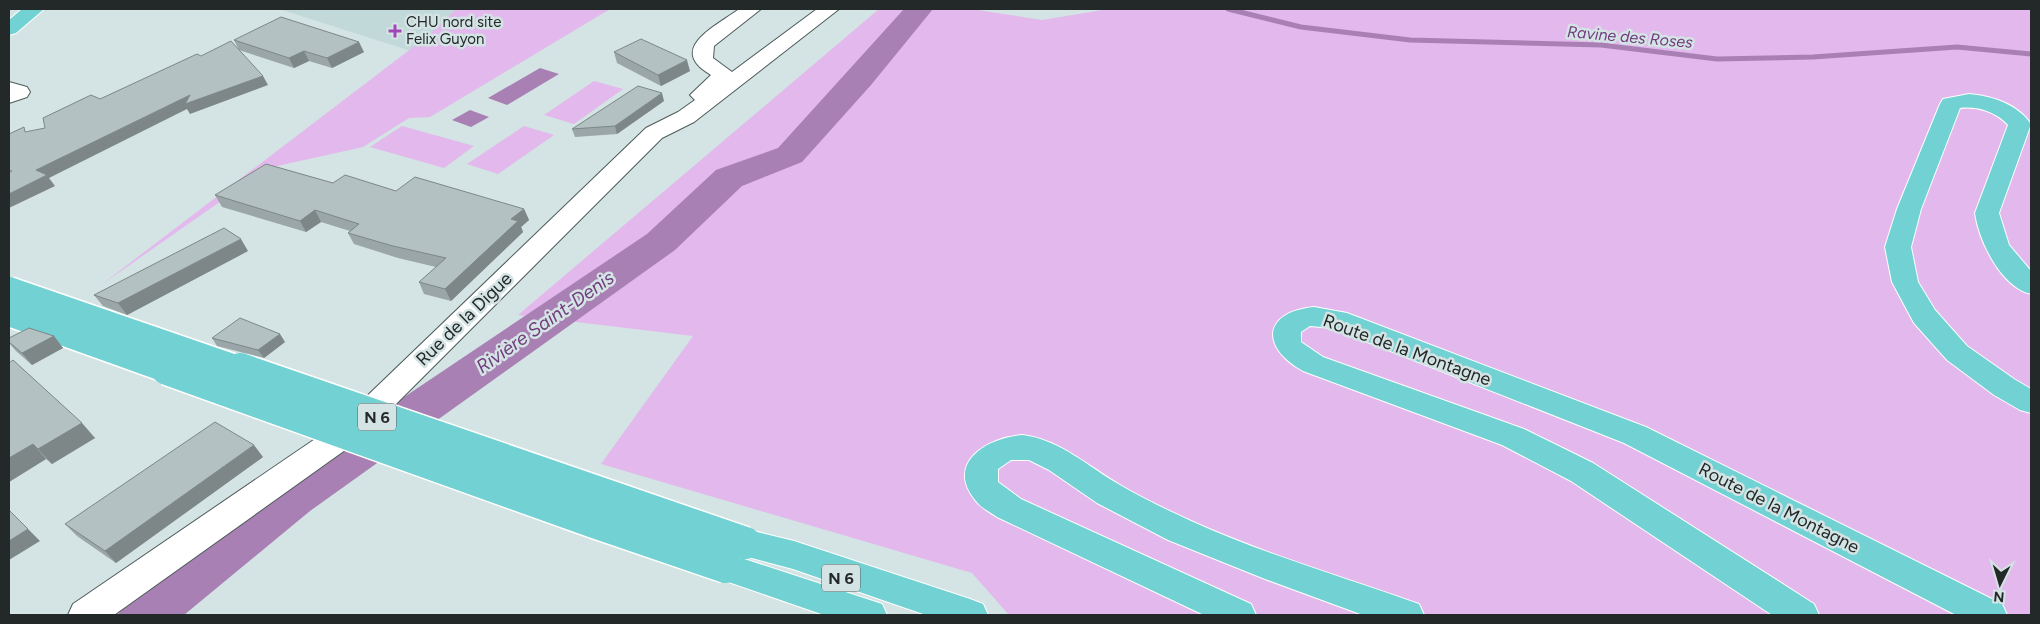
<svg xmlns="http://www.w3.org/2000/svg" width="2040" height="624" font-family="Figtree,sans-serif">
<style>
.built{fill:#c1d9d9}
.green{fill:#e2b8ed}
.water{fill:#a980b4}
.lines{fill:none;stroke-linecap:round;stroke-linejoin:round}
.stream{stroke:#a980b4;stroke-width:5}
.river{fill:#a980b4;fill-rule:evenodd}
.minor-casing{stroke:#4d5a5a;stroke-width:2}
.major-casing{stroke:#fff;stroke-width:2}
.minor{fill:#fff;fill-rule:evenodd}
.major{fill:#71d1d3;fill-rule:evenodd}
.major-bridge-far1-casing{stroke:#fff;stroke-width:29;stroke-linecap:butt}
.major-bridge-casing{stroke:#fff;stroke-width:35;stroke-linecap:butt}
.major-bridge-far1{stroke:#71d1d3;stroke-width:26}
.major-bridge{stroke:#71d1d3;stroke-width:32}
.wall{fill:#9aa6a7}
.shaded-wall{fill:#7d8788}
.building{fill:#b3c1c2;stroke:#7d8788}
.poi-dot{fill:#a049b6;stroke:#d4e3e3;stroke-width:2}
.labels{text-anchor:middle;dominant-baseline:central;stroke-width:5;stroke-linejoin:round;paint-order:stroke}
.far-poi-label{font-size:15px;fill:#232828;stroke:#d4e3e3;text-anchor:start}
.far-water-label{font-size:16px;font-style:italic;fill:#713d7f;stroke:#d4e3e3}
.shield{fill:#d4e3e3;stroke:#586060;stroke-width:1}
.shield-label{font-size:16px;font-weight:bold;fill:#232828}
.street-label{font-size:18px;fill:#232828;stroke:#d4e3e3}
.water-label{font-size:19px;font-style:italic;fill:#713d7f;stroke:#d4e3e3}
</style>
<rect width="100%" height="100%" fill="#d4e3e3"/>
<path class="built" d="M279 9H475L411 51Z"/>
<g class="green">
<path d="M456 9H610L430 117 409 118 363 147 268 168 101 285 429 35Z"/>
<path d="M879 9H971L1042 20 1109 9H2031V615H1009L972 573 601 464 693 336 518 315Z"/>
<path d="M594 81 623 89 574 124 544 115Z"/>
<path d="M402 126 474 146 444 168 370 147Z"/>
<path d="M524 126 554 135 498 174 467 164Z"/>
</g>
<g class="water">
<path d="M540 68 559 74 507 105 488 98Z"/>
<path d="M470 110 489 117 471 127 452 120Z"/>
</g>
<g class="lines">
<path class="stream" d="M1228 9 1301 27 1410 40 1601 45 1717 59 1813 57 1957 47 2031 54"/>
<path class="river" d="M904 9H933L871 85 802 162 742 186 675 250 310 511 184 615H118L126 598 276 483 647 234 716 170 778 148Z"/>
<g class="minor-casing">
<g id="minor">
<path d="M739 9H761L714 46 713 58 732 72 817 9H839L694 122 662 138 362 438 114 615H68L73 604 340 422 646 128 678 112 695 100 690 95 711 75C666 49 715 27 739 9Z"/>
<path d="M9 82 27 87 30 92 27 97 9 103Z"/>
</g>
</g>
<g class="major-casing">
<g id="major">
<path d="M22 9H44L16 33 9 35V20Z"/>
<path d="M1969 94C1992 96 2017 104 2031 124L1999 213 2009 245 2031 271V294C2001 287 1979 241 1975 213L2008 125C1996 112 1978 106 1960 108L1921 209 1911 247 1918 282 1935 310 1967 346 2014 379 2031 389V413L2020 410 1994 395 1947 360 1914 323 1892 282 1885 247 1897 209 1940 104 1943 99Z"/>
<path d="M1314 307 1347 313 1646 427 2002 604 2007 615H1956L1624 443 1332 328 1310 326 1301 332V342L1323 357 1524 429 1593 463 1814 604 1819 615H1772L1571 481 1502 445 1303 371C1260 347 1263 312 1314 307Z"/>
<path d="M1023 435C1061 440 1088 467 1120 485 1142 498 1167 510 1191 521 1264 554 1343 577 1419 604L1424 615H1363L1265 579 1168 540 1097 503 1049 470 1029 460H1011L998 469V482L1021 499 1251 604 1256 615H1204L997 517C990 512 981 508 976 501 944 463 988 437 1023 435Z"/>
<path d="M745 529 794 541 970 599 983 604 988 615H926L793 569 733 553 728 543 733 533Z"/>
<path d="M726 553 882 604 887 615H824L714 577 709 567 714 557Z"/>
</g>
</g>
<use href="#minor" class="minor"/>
<use href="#major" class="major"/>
<g class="major-bridge-far1-casing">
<g id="major-bridge-far1">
<path d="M9 290 244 371"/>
<path d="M9 313 171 371"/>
</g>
</g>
<g class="major-bridge-casing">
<g id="major-bridge">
<path d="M167 369 594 522 726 567"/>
<path d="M240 369 745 543"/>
</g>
</g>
<use href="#major-bridge-far1" class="major-bridge-far1"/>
<use href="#major-bridge" class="major-bridge"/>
</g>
<g class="wall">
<path d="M234 40 364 52 332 68 309 61 294 68 239 50Z"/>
<path d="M614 52 690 71 661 86 617 63Z"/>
<path d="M664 101 617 134 575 137 572 129Z"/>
<path d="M333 183 396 191 524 209 529 220 521 227 523 232 451 301 424 294 419 282 436 267 398 258 354 244 348 233 350 231 321 222 306 232 222 207 215 195Z"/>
<path d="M248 251 127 315 103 306 94 295Z"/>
<path d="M54 336 63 348 32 365 16 351 9 343V338Z"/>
<path d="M212 338 285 342 264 358 217 346Z"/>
<path d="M9 363 95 438 52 464 46 459 9 482Z"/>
<path d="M263 457 116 563 77 536 65 524Z"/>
</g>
<g class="shaded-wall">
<path d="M359 42 364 52 332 68 327 58Z"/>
<path d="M304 51 309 61 294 68 289 58Z"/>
<path d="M687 60 690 71 661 86 658 75Z"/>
<path d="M263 76 268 85 190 114 187 109 49 178 55 186 9 208V194L36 170 190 95Z"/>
<path d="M662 93 664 101 617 134 615 126Z"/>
<path d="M524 209 529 220 521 227 523 232 451 301 445 289 511 219Z"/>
<path d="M315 210 321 222 306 232 300 221Z"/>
<path d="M241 239 248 251 127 315 118 303Z"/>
<path d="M280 334 285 342 264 358 258 350Z"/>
<path d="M54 336 63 348 32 365 22 353Z"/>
<path d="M82 423 95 438 52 464 38 449Z"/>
<path d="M33 444 46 459 9 482V458Z"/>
<path d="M254 445 263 457 116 563 105 551Z"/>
<path d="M28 529 40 541 9 560V541Z"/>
</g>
<g class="building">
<path d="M281 17 359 42 327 58 304 51 289 58 234 40Z"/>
<path d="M641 39 687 60 658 75 614 52Z"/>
<path d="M231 41 263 76 185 104 190 95 36 170 47 175 9 194V173L12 171 9 170V134L24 127 25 132 45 128 43 118 91 95 100 99 197 54 201 56Z"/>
<path d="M638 86 662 93 615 126 572 129Z"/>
<path d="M266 164 333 183 345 175 396 191 415 177 524 209 511 219 518 221 445 289 419 282 446 258 393 246 348 233 359 224 315 210 300 221 215 195Z"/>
<path d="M224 228 241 239 118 303 94 295Z"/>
<path d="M240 318 280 334 258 350 212 338Z"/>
<path d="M29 328 54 336 22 353 9 342V338Z"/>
<path d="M13 360 82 423 38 449 33 444 9 458V363Z"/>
<path d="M215 422 254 445 105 551 65 524Z"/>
<path d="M9 510 28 529 9 541Z"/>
</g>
<path class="poi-dot" d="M392.5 23.5h5v5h5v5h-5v5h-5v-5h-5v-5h5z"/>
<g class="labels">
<g class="far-poi-label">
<text x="406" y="22">CHU nord site<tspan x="406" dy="17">Felix Guyon</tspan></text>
</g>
<g class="far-water-label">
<text transform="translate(1630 37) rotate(5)">Ravine des Roses</text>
</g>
<g class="shield">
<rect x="358" y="403.5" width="38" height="27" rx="4"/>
<rect x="822" y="564.5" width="38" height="27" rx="4"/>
</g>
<g class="shield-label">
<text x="377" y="417">N 6</text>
<text x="841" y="578">N 6</text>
</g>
<g class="street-label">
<text transform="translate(464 319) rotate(-44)">Rue de la Digue</text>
<text transform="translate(1407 350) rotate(20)">Route de la Montagne</text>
<text transform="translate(1779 508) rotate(27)">Route de la Montagne</text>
</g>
<g class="water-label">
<text transform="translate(545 322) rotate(-35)">Rivière Saint-Denis</text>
</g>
</g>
<rect width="2040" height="624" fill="none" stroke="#232828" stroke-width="20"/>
<g transform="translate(2000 584) rotate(185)" stroke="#d4e3e3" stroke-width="4" paint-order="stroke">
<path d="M0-4L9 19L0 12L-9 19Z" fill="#232828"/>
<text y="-8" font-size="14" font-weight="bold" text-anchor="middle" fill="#232828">N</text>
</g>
</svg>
